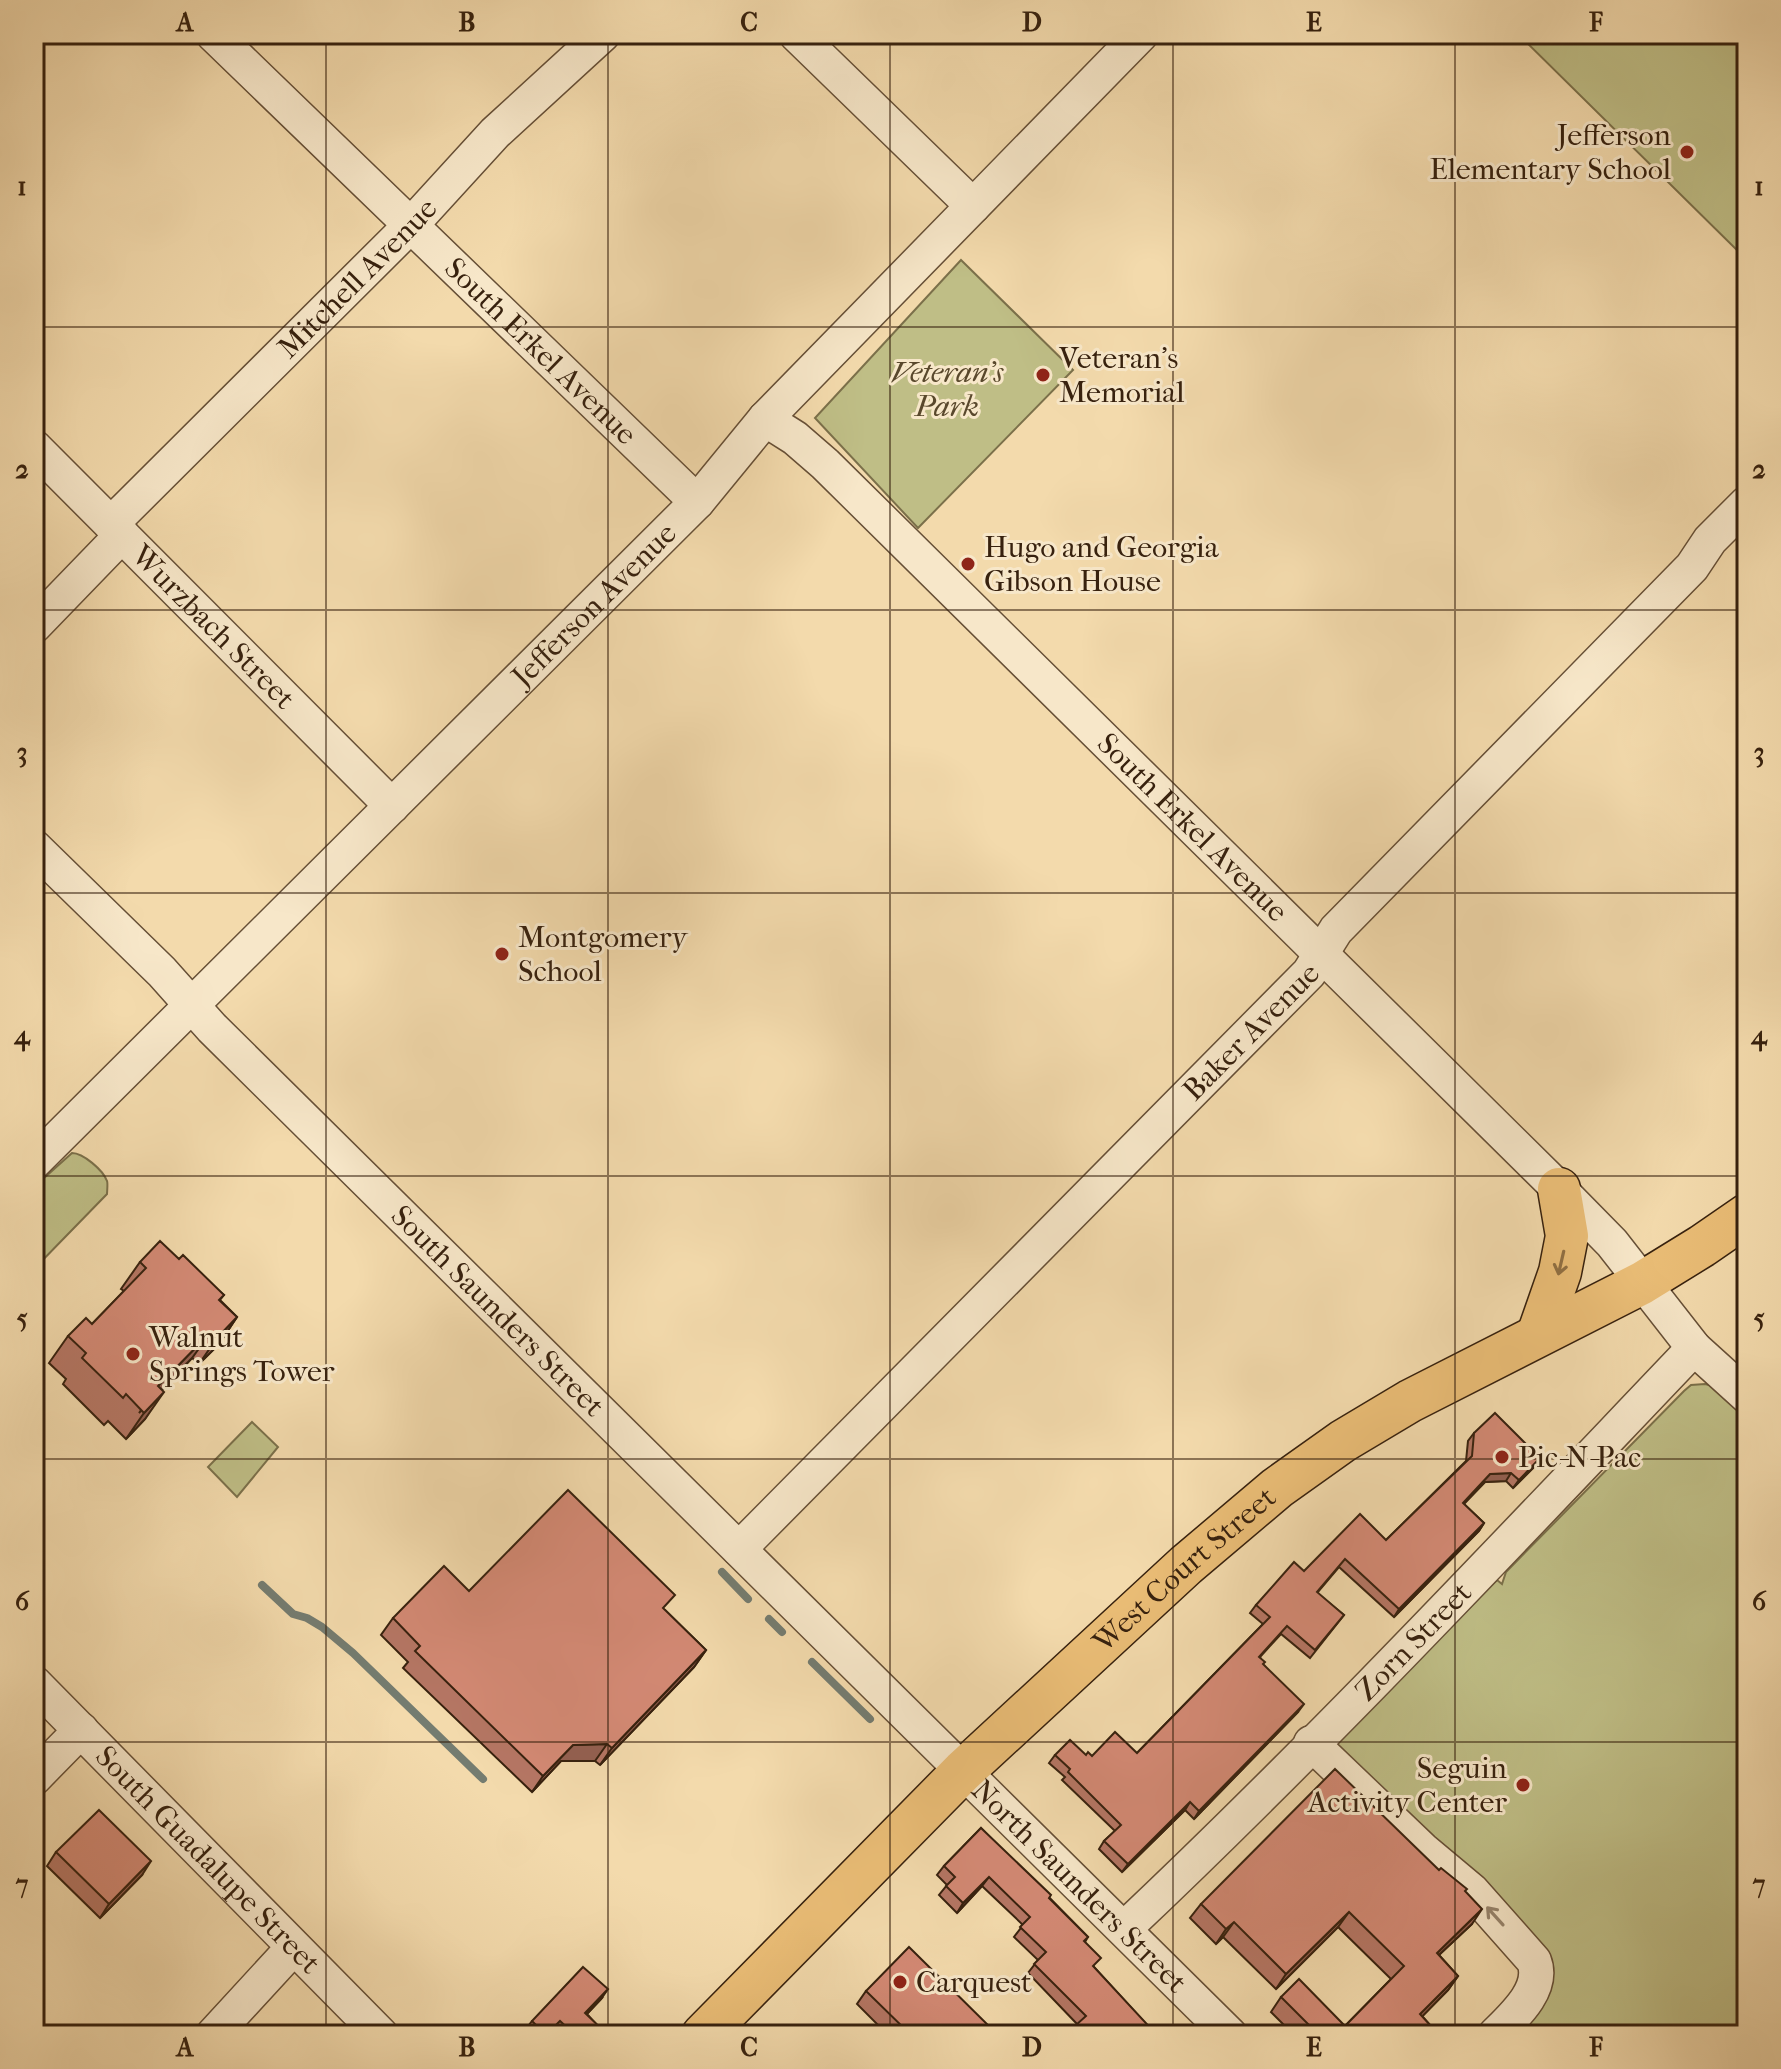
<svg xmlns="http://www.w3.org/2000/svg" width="1781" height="2069" font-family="'IM FELL French Canon',serif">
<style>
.green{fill:#bfbe86;stroke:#7b704a;stroke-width:2}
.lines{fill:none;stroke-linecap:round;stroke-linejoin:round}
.stream{stroke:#747c70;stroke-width:8}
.minor-casing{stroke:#664f36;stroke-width:37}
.major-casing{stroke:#37210e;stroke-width:45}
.minor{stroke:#f7e7c9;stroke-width:34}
.major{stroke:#eabd76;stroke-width:42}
.wall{fill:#b57664;stroke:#37210e;stroke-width:2}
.shaded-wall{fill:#946051;stroke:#37210e;stroke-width:2}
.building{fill:#d38974;stroke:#37210e;stroke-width:2}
.oneway{stroke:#906f42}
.oneway2{stroke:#97846c}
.grid{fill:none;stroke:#37210e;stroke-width:2;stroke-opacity:0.55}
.poi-dot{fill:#8f2418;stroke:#f7e7c9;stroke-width:3}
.labels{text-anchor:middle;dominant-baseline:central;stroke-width:6;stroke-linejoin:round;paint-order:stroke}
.poi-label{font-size:30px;fill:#37210e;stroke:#f7e7c9;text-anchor:start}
.street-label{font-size:30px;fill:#37210e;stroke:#f7e7c9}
.park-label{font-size:30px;font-style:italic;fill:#59482c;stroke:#f7e7c9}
.neatline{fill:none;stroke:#37210e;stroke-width:3}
.grid-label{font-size:26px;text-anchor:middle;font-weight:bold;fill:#37210e}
</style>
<rect width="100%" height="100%" fill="#f3daac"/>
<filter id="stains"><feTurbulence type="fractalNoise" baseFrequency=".0025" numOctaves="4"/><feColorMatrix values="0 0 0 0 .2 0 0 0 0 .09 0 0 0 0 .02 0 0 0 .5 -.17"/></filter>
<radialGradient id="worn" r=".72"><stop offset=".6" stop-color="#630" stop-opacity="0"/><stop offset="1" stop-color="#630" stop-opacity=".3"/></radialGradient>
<g class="green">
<path d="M1518 34H1747V260Z"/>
<path d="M961 260 1073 370 918 528 815 418Z"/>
<path d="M72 1153C83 1153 103 1170 107 1181 108 1183 107 1192 107 1194L34 1269V1187Z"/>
<path d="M1705 1384 1717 1387 1747 1416V2007L1732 2035H1528L1516 2023 1546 1982 1330 1749 1497 1580 1502 1584 1506 1572 1684 1391 1691 1385Z"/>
<path d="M252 1422 278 1447 237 1497 208 1467Z"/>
</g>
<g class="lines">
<g class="stream">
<path d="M722 1572 748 1599"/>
<path d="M262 1585 293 1614 307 1618 322 1627 353 1653 483 1779"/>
<path d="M769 1619 782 1632"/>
<path d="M812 1662 870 1719"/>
</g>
<g class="minor-casing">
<g id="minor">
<path id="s1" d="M213 34 697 502"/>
<path d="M796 34 973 206"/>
<path id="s2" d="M765 419 795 438 825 464 1559 1189 1612 1243 1694 1348 1747 1396"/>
<path id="s3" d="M34 447 392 806"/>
<path id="s4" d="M111 524 410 226 495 133 603 34"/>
<path d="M34 626 122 535"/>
<path id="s5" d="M34 847 162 972 212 1028 1230 2035"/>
<path id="s6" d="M34 1162 697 502 765 419 1141 34"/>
<path id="s7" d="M739 1549 1309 973 1336 930 1692 567 1710 540 1747 503"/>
<path id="s8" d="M34 1683 381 2035"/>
<path d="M1311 1743 1423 1850 1472 1891 1534 1961C1545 1989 1513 2017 1495 2035"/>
<path d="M34 1778 81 1730"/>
<path id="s9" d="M1124 1929C1321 1743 1507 1544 1694 1348"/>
<path d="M213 2035 293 1948"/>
</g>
</g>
<g class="major-casing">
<g id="major">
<path d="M1538 1335 1560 1272 1567 1236 1559 1189"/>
<path id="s10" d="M703 2035 963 1771 1186 1565 1277 1488 1343 1441 1410 1401 1642 1283 1702 1246 1747 1215"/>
</g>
</g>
<use href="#minor" class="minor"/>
<use href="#major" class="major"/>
</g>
<g class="wall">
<path d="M179 1259 224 1295 220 1300 237 1317 219 1344 199 1364 192 1358 162 1390 145 1419 126 1439 108 1421 104 1425 63 1384 66 1379 49 1363 68 1336 92 1324 124 1291 121 1289 140 1262Z"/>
<path d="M1474 1433 1535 1466 1513 1488 1506 1481 1485 1482 1464 1504 1484 1523 1479 1531 1394 1617 1339 1567 1317 1593 1344 1615 1310 1658 1281 1634 1260 1657 1263 1664 1298 1712 1194 1819 1185 1810 1122 1872 1099 1849 1104 1841 1115 1831 1062 1780 1065 1777 1049 1763 1055 1755H1086L1092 1756 1137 1753 1263 1624 1250 1613 1256 1605 1304 1571 1386 1540 1466 1461 1468 1441Z"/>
<path d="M469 1591 665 1610 706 1650 694 1667 600 1765 595 1761H561L532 1792 403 1668 408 1662 381 1635 393 1618Z"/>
<path d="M981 1828 1088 1937 1085 1942 1094 1967 1156 2035H1070L1077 2024 1028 1973 1038 1960 1014 1937 1023 1925 982 1886 957 1913 939 1895 947 1885 937 1875 944 1866Z"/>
<path d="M56 1852 142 1875 100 1918 47 1866Z"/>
<path d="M1439 1870 1465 1891 1472 1924 1439 1955 1458 1976 1448 1990 1422 2016 1439 2035H1294L1271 2012 1281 1997 1345 2026 1391 1979 1338 1927 1276 1989 1223 1937 1216 1944 1190 1918 1201 1904Z"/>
<path d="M866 1991 998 2035H888L857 2004Z"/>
<path d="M601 1999 587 2014 606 2035H559L554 2030 550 2035H530L525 2030 532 2021Z"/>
</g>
<g class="shaded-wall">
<path d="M237 1317 219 1344 199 1364 217 1338Z"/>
<path d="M211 1332 192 1358 139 1413 158 1386Z"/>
<path d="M164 1392 145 1419 126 1439 144 1413Z"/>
<path d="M1540 1458 1535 1466 1513 1488 1519 1480Z"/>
<path d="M1511 1473 1506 1481 1485 1482 1457 1510 1463 1503 1490 1474Z"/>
<path d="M1484 1523 1479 1531 1394 1617 1399 1609Z"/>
<path d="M706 1650 694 1667 600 1765 612 1748Z"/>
<path d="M1304 1704 1298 1712 1194 1819 1199 1811Z"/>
<path d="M607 1744 595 1761H561L532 1792 543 1776 573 1745Z"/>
<path d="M1190 1802 1185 1810 1122 1872 1128 1864Z"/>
<path d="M151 1861 142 1875 100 1918 109 1904Z"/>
<path d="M989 1877 982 1886 957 1913 963 1903Z"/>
<path d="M1482 1909 1472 1924 1426 1967 1437 1953Z"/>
<path d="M1349 1912 1338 1927 1276 1989 1286 1974Z"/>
<path d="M1234 1922 1223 1937 1216 1944 1226 1929Z"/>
<path d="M1458 1976 1448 1990 1410 2029 1420 2014Z"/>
<path d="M608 1989 601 1999 579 2022 585 2013Z"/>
</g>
<g class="building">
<path d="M160 1241 179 1259 183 1255 224 1295 219 1300 237 1317 217 1338 211 1332 158 1386 164 1392 144 1413 126 1394 123 1398 82 1358 86 1353 68 1336 86 1318 92 1324 146 1268 140 1262Z"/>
<path d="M1495 1413 1540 1458 1519 1480 1511 1473 1490 1474 1463 1503 1484 1523 1399 1609 1345 1559 1317 1592 1344 1615 1315 1650 1287 1626 1259 1657 1265 1662 1263 1664 1304 1704 1199 1811 1190 1802 1128 1864 1104 1841 1121 1825 1068 1772 1070 1769 1055 1755 1070 1740 1086 1755 1088 1752 1092 1756 1115 1732 1137 1753 1270 1617 1256 1605 1294 1562 1304 1571 1360 1514 1386 1540 1472 1456 1474 1433Z"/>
<path d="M568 1490 675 1595 663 1608 706 1650 612 1748 607 1744 573 1745 543 1776 415 1651 420 1646 393 1618 444 1566 469 1591Z"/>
<path d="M1335 1769 1439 1870 1441 1868 1467 1889 1465 1891 1482 1909 1437 1953 1458 1976 1420 2014 1439 2035H1319L1281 1997 1299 1979 1345 2026 1404 1966 1349 1912 1286 1974 1234 1922 1226 1929 1201 1904Z"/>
<path d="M99 1810 151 1861 109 1904 56 1852Z"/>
<path d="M981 1828 1051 1895 1049 1898 1088 1937 1084 1941 1101 1958 1093 1966 1156 2034 1155 2035H1085L1076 2025 1086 2016 1034 1964 1046 1952 1020 1927 1030 1917 989 1877 963 1903 946 1886 955 1877 944 1866Z"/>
<path d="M909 1947 998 2035H911L866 1991Z"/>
<path d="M583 1967 608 1989 585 2013 607 2034 606 2035H575L560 2021 546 2035 532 2021Z"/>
</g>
<defs><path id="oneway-shaft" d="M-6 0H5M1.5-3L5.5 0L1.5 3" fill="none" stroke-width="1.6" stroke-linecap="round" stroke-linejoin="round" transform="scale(2)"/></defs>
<use class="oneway" href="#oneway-shaft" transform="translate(1561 1263) rotate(103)"/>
<use class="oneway2" href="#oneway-shaft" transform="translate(1495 1916) rotate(-132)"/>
<path class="grid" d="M326 34V2035M608 34V2035M890 34V2035M1173 34V2035M1455 34V2035M34 327H1747M34 610H1747M34 893H1747M34 1176H1747M34 1459H1747M34 1742H1747"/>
<g class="poi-dot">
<circle cx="1687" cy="152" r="8"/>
<circle cx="1043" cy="375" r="8"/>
<circle cx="968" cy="564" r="8"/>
<circle cx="502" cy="954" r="8"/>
<circle cx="133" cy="1354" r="8"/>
<circle cx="1502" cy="1457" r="8"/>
<circle cx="1523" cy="1785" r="8"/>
<circle cx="900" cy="1982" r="8"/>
</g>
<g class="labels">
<g class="poi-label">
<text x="1671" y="135" text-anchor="end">Jefferson<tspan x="1671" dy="34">Elementary School</tspan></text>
<text x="1059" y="358">Veteran’s<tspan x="1059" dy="34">Memorial</tspan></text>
<text x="984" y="547">Hugo and Georgia<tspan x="984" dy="34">Gibson House</tspan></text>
<text x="518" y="937">Montgomery<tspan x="518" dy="34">School</tspan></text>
<text x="149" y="1337">Walnut<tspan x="149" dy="34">Springs Tower</tspan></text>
<text x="1518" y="1457">Pic-N-Pac</text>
<text x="1507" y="1768" text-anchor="end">Seguin<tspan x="1507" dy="34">Activity Center</tspan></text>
<text x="916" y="1982">Carquest</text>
</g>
<g class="street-label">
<text stroke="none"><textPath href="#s4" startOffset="348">Mitchell Avenue</textPath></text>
<text stroke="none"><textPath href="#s1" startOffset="456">South Erkel Avenue</textPath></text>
<text stroke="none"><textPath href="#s6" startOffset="790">Jefferson Avenue</textPath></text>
<text stroke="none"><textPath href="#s3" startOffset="254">Wurzbach Street</textPath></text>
<text stroke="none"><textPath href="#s2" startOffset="592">South Erkel Avenue</textPath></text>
<text stroke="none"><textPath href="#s7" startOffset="728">Baker Avenue</textPath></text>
<text stroke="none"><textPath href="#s5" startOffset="656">South Saunders Street</textPath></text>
<text stroke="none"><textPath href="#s10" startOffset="670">West Court Street</textPath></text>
<text stroke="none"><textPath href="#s9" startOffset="408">Zorn Street</textPath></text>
<text stroke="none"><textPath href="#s8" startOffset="248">South Guadalupe Street</textPath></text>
<text stroke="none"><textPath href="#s5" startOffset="1474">North Saunders Street</textPath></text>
</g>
<g class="park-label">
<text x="947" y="372">Veteran’s<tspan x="947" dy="34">Park</tspan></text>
</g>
</g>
<rect width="1781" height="2069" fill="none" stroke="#f3daac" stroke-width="88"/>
<rect x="44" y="44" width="1693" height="1981" class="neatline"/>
<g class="grid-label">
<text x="185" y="31">A</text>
<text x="467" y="31">B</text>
<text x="749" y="31">C</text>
<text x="1032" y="31">D</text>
<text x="1314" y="31">E</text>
<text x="1596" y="31">F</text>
<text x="22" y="195">1</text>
<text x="1759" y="195">1</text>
<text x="22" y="478">2</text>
<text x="1759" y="478">2</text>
<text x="22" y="761">3</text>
<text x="1759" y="761">3</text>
<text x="22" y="1044">4</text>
<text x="1759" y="1044">4</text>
<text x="22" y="1327">5</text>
<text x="1759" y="1327">5</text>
<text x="22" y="1610">6</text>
<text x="1759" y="1610">6</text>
<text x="22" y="1893">7</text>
<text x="1759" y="1893">7</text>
<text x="185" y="2056">A</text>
<text x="467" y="2056">B</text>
<text x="749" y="2056">C</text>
<text x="1032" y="2056">D</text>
<text x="1314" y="2056">E</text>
<text x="1596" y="2056">F</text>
</g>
<rect width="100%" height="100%" filter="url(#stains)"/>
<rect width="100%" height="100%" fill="url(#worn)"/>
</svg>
